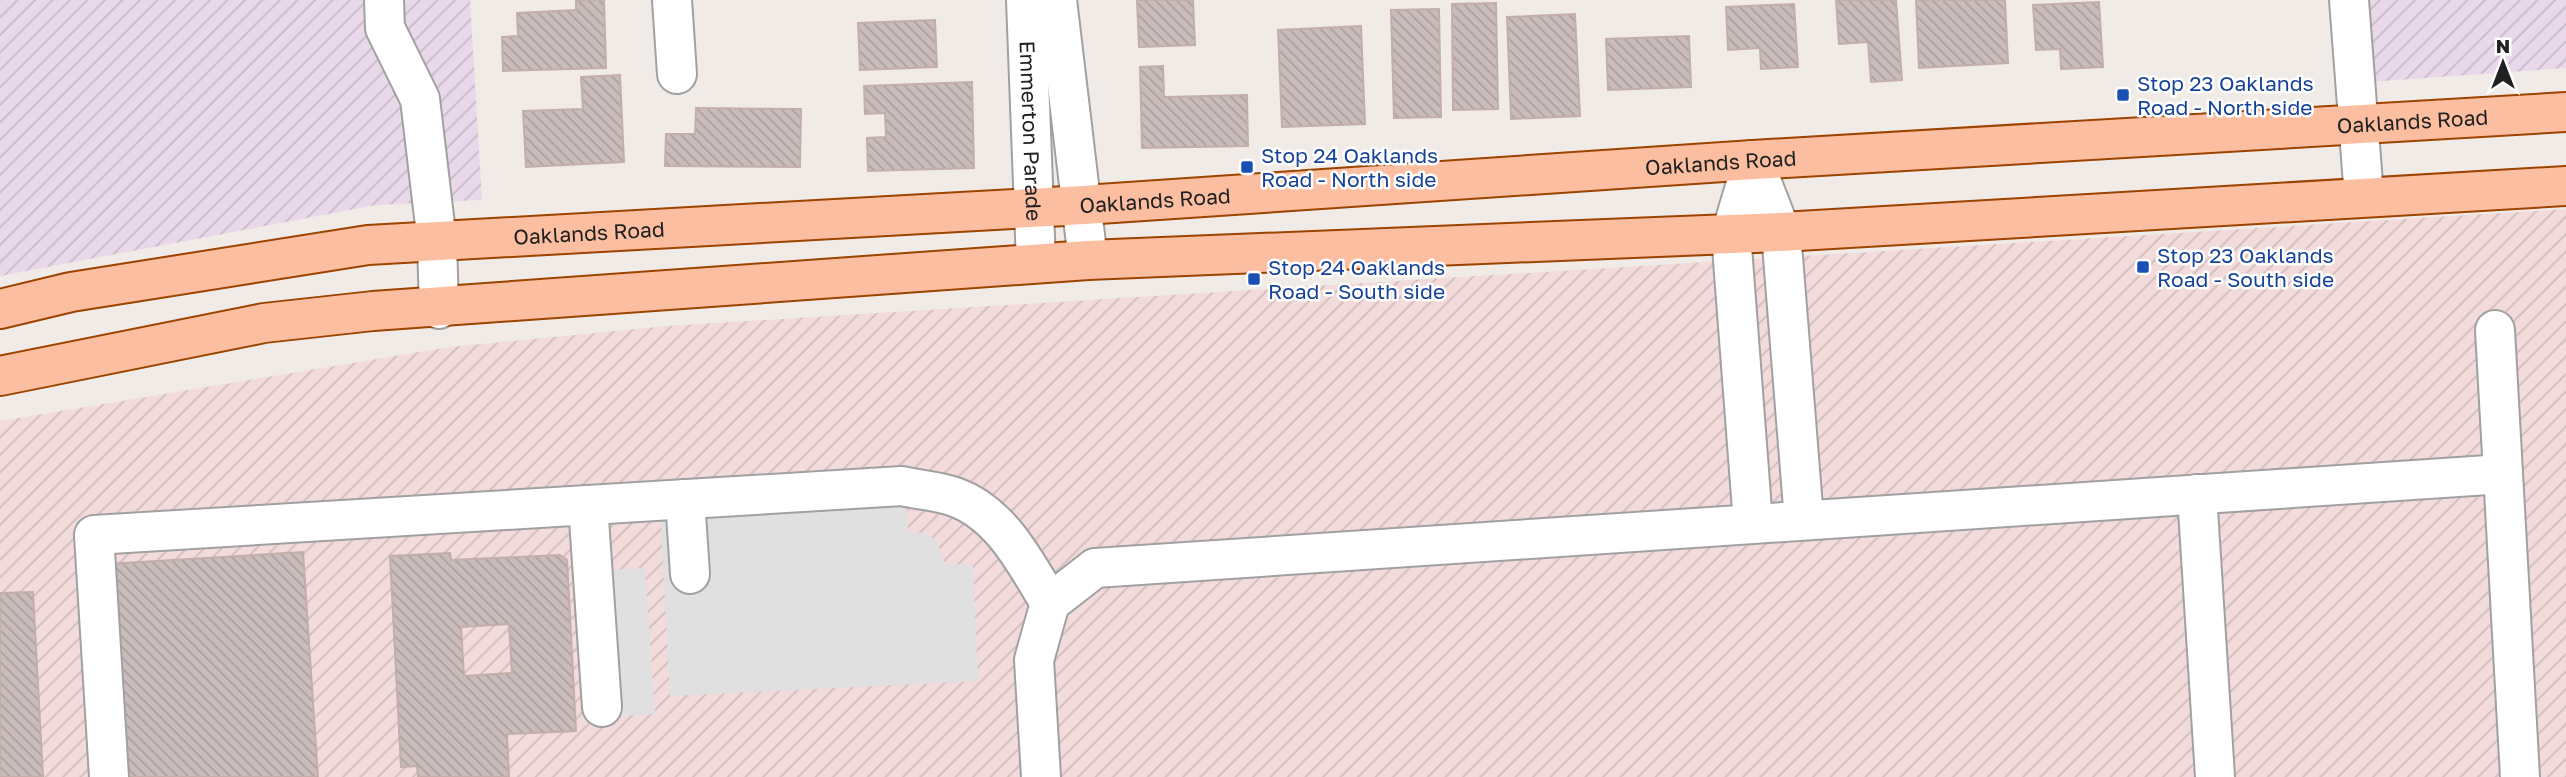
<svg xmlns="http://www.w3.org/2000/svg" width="2566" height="777" font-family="'Golos Text',sans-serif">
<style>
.industrial{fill:url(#industrial-furrows)}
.military{fill:url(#military-furrows)}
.parking{fill:#e0e0e0}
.building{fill:url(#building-back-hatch);stroke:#c3aea9;stroke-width:2;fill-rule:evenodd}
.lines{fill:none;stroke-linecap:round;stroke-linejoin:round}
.minor-casing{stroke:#a1a1a1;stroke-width:42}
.major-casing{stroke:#9c4300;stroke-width:42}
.minor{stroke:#fff;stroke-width:38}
.major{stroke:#fcbea0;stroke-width:38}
.transit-dot{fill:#1a4fb4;stroke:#fff;stroke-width:2.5}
.labels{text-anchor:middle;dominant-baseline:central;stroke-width:5;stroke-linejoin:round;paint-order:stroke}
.transit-label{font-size:21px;fill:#164399;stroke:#fff;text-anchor:start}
.street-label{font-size:21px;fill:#202020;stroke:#fff}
</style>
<defs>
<pattern id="industrial-furrows" width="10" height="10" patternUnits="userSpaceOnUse" patternTransform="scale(1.75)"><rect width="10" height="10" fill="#e9d8ea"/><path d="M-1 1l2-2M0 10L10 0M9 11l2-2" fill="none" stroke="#c8b9c8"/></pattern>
<pattern id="military-furrows" width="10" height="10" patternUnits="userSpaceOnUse" patternTransform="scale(1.75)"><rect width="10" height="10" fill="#f2dbda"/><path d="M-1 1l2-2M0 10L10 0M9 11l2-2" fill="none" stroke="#cfbcbb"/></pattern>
<pattern id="building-back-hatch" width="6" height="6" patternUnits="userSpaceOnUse" patternTransform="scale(1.75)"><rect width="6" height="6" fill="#c9bcba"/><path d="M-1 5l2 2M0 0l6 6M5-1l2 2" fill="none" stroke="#aca1a0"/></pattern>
</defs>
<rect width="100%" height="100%" fill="#f1ebe7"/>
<g class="industrial">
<path d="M0 0H470L482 200 376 205 0 276Z"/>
<path d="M2364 0H2566V68L2369 82Z"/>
</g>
<path class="military" d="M2566 209V777H0V421L450 347 667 326Z"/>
<g class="parking">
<path d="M907 502 908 532 925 533 936 540 945 564 973 565 978 681 670 696 660 508Z"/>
<path d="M645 568 655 714 583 718 574 572Z"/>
</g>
<g class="building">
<path d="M576 0H604L606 68 503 71 502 37 518 36 517 13 576 10Z"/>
<path d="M1137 0H1193L1195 45 1139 47Z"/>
<path d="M1836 0H1896L1902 80 1871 82 1868 42 1839 44Z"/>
<path d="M1916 0H2005L2008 63 1919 68Z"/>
<path d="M2099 2 2103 67 2061 69 2060 49 2036 50 2033 5Z"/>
<path d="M1496 3 1498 109 1453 110 1452 4Z"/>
<path d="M1794 4 1798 67 1761 69 1760 48 1728 50 1726 7Z"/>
<path d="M1439 9 1441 117 1394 118 1391 10Z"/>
<path d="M1575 14 1580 116 1511 119 1507 17Z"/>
<path d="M935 20 937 67 860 70 858 23Z"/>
<path d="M1361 26 1365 124 1282 127 1278 30Z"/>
<path d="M1689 36 1691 87 1608 90 1606 39Z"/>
<path d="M1163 66 1164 97 1247 95 1248 146 1142 148 1140 67Z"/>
<path d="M620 75 624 162 526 167 523 111 583 109 581 77Z"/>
<path d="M972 82 974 168 868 171 867 138 886 137 885 113 865 114 864 86Z"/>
<path d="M696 108 801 109 800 167 665 166 666 134H695Z"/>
<path d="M303 552 318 777H122L108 564Z"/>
<path d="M450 553 451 560 560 555 567 560 576 731 507 734 509 777H418L417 766 401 767 390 556ZM509 624 512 673 464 676 461 627Z"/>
<path d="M33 592 43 777H0V593Z"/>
</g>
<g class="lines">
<g class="minor-casing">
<g id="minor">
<path d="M384 0 385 28 420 99 437 242 439 309"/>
<path d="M672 0 677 74"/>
<path id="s1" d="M1026 0 1036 263"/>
<path d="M1057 0 1088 260"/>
<path d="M2349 0 2364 197"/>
<path d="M1753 160 1731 234 1753 523"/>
<path d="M1753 160 1781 232 1804 520"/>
<path d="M2495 330 2520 777"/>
<path d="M2197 494 2215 777"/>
<path d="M685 499 690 574"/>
<path d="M588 505 602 707"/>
<path d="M109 777 94 535 902 486C919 490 939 491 955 497 1002 514 1026 564 1050 603"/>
<path d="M1041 777 1034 660 1050 603 1095 568 2503 474"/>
</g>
</g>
<g class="major-casing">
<g id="major">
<path id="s2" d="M0 309 71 292 368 245 1084 205 1753 160 2566 112"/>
<path d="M0 376 264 323 373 311 1088 260 1781 232 2566 186"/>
</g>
</g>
<use href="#minor" class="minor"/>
<use href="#major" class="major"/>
</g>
<g class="transit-dot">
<rect x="2116" y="88" width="14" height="14" rx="3.5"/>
<rect x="1240" y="160" width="14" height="14" rx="3.5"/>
<rect x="2136" y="260" width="14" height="14" rx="3.5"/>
<rect x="1247" y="272" width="14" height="14" rx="3.5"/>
</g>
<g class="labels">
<g class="transit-label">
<text x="2137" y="83">Stop 23 Oaklands<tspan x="2137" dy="24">Road - North side</tspan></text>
<text x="1261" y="155">Stop 24 Oaklands<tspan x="1261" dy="24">Road - North side</tspan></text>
<text x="2157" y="255">Stop 23 Oaklands<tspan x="2157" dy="24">Road - South side</tspan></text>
<text x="1268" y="267">Stop 24 Oaklands<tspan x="1268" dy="24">Road - South side</tspan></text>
</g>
<g class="street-label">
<text stroke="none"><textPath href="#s2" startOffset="2422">Oaklands Road</textPath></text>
<text stroke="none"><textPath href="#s1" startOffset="131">Emmerton Parade</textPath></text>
<text stroke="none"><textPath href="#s2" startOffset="1729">Oaklands Road</textPath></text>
<text stroke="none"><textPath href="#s2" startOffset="1162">Oaklands Road</textPath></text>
<text stroke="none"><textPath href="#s2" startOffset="595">Oaklands Road</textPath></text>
</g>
</g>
<g transform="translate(2503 63)" stroke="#ffffff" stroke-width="5" paint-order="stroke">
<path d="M0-5L12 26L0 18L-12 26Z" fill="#202020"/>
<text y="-10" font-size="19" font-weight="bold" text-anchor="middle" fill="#202020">N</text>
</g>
</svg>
